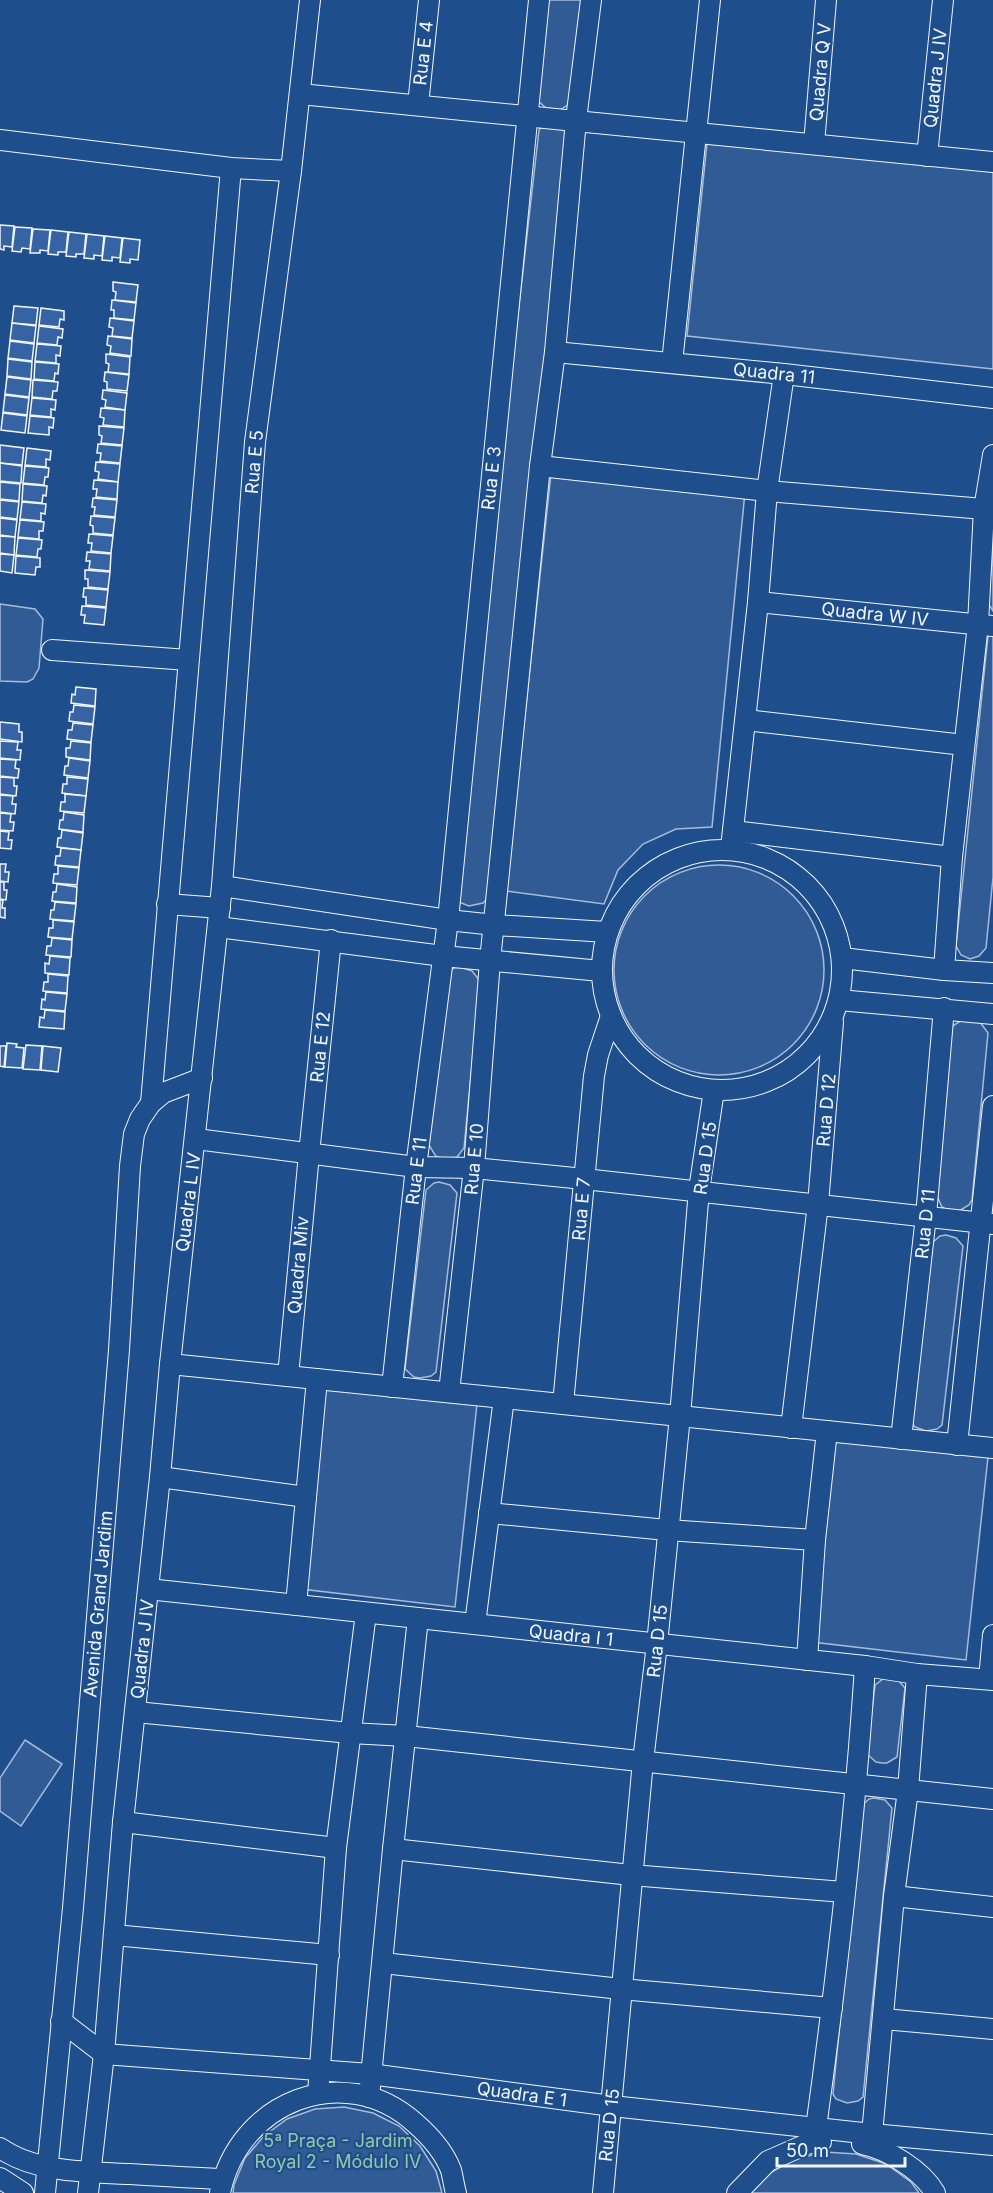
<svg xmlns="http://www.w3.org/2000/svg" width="993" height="2193" font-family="Inter,sans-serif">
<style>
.built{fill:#305b95;stroke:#a8bbd7;stroke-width:1.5}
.building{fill:#3563a3;stroke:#f2f6ff;stroke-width:1.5}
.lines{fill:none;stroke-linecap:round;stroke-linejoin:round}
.minor-casing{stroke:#f2f6ff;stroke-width:22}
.minor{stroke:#1f4e8c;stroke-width:20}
.labels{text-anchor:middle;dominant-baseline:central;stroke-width:4.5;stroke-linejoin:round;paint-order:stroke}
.street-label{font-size:18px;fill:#f2f6ff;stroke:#1f4e8c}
.park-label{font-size:18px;fill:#97c8a6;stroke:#1f4e8c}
</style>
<rect width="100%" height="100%" fill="#1f4e8c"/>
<g class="built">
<path d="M546 0H583L572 102 560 110 546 108 536 99Z"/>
<path d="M543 126 572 128 488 898 483 903 469 906 456 901 452 895 539 130Z"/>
<path d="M708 134 993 165V369L687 336Z"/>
<path d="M551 474 745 492 712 827 676 829 643 844 618 870 604 904 506 891Z"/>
<path d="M993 549V611L988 603Z"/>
<path d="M0 604 35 609 43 619 39 668 33 679 27 682 0 681Z"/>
<path d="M993 632V877L986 948 979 956 970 959 961 955 956 946 988 636Z"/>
<circle cx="719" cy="970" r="105"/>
<path d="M460 967 472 971 480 981 464 1148 457 1157 451 1159 439 1158 435 1155 429 1145 444 975 454 968Z"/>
<path d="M962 1020 980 1022 988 1033 972 1200 969 1205 959 1211 947 1210 942 1207 937 1196 951 1027Z"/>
<path d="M439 1182 450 1185 457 1193 436 1372 431 1376 420 1378 414 1377 405 1369 426 1190 434 1183Z"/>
<path d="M946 1235 956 1238 963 1246 942 1425 937 1429 926 1431 915 1427 911 1422 932 1243 940 1236Z"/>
<path d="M323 1386 477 1404 455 1607 301 1589Z"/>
<path d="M834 1440 988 1457 966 1660 812 1642Z"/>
<path d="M883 1679 898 1680 905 1688 897 1757 887 1763H882L876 1762 867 1754 875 1685Z"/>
<path d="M25 1740 62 1764 21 1826 0 1811V1778Z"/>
<path d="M874 1798 885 1800 892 1808 863 2097 858 2101 847 2103 836 2099 833 2094 861 1806 869 1799Z"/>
<path d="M344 2107 373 2113 399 2126 420 2146 436 2171 442 2193H233L234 2185 245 2158 264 2136 287 2119 315 2109Z"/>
<path d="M825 2152 856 2154 886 2164 911 2182 919 2193H750L768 2174 795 2159Z"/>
</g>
<g class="building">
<path d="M0 225 14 226 12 247 4 246V250L0 249Z"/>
<path d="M15 227 32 228 30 249 22 248 21 252 12 251Z"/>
<path d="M33 229 50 230 48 251 40 250V253H30Z"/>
<path d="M51 230 68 232 66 252H58V255L48 254Z"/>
<path d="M69 232 86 234 84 254H76V257L66 256Z"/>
<path d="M87 234 104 236 102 256 94 255V259L84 258Z"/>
<path d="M105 236 122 238 120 258 112 257V261L102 260Z"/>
<path d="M123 238 140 240 138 260 130 259V263L120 262Z"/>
<path d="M113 282 138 285 136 302 115 300 116 292 113 291Z"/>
<path d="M112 300 136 303 134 320 114 318V310H111Z"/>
<path d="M14 306 38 308 36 325 12 323Z"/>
<path d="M41 308 64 311V320L60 319 59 327 39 325Z"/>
<path d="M110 318 134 321 132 338 112 336 113 328 109 327Z"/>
<path d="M12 323 36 326 34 343 10 340Z"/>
<path d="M39 326 63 329 62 338 58 337 57 345 37 343Z"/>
<path d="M108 336 132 339 131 356 110 353 111 346 107 345Z"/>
<path d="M10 341 34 344 32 361 8 358Z"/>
<path d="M37 344 61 346 60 356 56 355V363L35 361Z"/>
<path d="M106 354 130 357 129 374 108 372 109 364 106 363Z"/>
<path d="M8 359 32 362 31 379 7 376Z"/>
<path d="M35 362 59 364 58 374 55 373 54 381 34 379Z"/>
<path d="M105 372 129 375 127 391 107 389V382L104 381Z"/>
<path d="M7 377 31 380 29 397 5 394Z"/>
<path d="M33 380 58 382 57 391H53L52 399 32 397Z"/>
<path d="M103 390 127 393 125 410 105 407 106 400 102 399Z"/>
<path d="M5 395 29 398 27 415 3 412Z"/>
<path d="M32 398 56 400 55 410 51 409V417L30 415Z"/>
<path d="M101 408 125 410 124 427 103 425 104 418 100 417Z"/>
<path d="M3 413 27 416 25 433 1 430Z"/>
<path d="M30 416 54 418 53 428 49 427V435L28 433Z"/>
<path d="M99 426 124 428 122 445 101 443 102 436 99 435Z"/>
<path d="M98 444 122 446 120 463 100 461 101 453H97Z"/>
<path d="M0 445 24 448 22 465 0 463Z"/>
<path d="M27 448 51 451 50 460 46 459V467L25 465Z"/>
<path d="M96 462 120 464 118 482 98 479 99 472 95 471Z"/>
<path d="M0 463 22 466 21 483 0 481Z"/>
<path d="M25 466 49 468 48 477H45L44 485 23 483Z"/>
<path d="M94 480 118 482 117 499 96 497 97 489H93Z"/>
<path d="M0 482 20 484 19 501 0 499Z"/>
<path d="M23 484 47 486 46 496 43 495 42 503 22 501Z"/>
<path d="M93 498 117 500 115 517 94 515 95 507H92Z"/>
<path d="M0 500 19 502 17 519 0 517Z"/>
<path d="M22 502 46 504 45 514 41 513V521L20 519Z"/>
<path d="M91 516 115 518 113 535 93 533V526L90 525Z"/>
<path d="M0 518 17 520 15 537 0 535Z"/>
<path d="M20 520 44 522 43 531H39V539L18 537Z"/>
<path d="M89 534 113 536 111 553 91 551 92 543H88Z"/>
<path d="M0 536 15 537 14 555 0 553Z"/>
<path d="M18 538 42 540 41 549H38L37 557 16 555Z"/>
<path d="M87 552 111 554 110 571 89 569 90 561H86Z"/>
<path d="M0 554 14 555 12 573 0 571Z"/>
<path d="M16 556 40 558V567H36L35 575 15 573Z"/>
<path d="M85 570 110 572 108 589 88 587V579H85Z"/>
<path d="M84 588 108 590 106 607 86 605V597H83Z"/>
<path d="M82 606 106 608 104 625 84 623 85 615H81Z"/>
<path d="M76 687 96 689 95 706 71 703 72 694 75 695Z"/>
<path d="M74 705 95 707 93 724 69 721 70 712H73Z"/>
<path d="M0 722 19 724V732H22V742L0 739Z"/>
<path d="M73 723 93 725 91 742 67 739 68 730H72Z"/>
<path d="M0 741 18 742 17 750H21L20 760 0 758Z"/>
<path d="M71 741 91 743 90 760 66 757V748H70Z"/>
<path d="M69 758 90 761 88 778 64 775 65 766H68Z"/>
<path d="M0 759 16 760 15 768 19 769 18 778 0 776Z"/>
<path d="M0 777 14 778V786H17L16 796 0 794Z"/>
<path d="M67 777 88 779 86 796 62 793 63 784H67Z"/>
<path d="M65 794 86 796 84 813 60 811 61 802H65Z"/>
<path d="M0 795 13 796 12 804H16L15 814 0 812Z"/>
<path d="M64 812 84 815 83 832 59 829 60 820H63Z"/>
<path d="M0 813 11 814 10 822H14L13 831 0 830Z"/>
<path d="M62 830 83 833 81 850 57 847 58 838H61Z"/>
<path d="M0 831 9 832 8 840H12L11 849 0 848Z"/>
<path d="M61 848 81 850 79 867 55 865 56 856H60Z"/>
<path d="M0 864H6L5 872H9L8 882 0 881Z"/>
<path d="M58 866 79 868 77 885 53 883 54 874H58Z"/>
<path d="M0 882H4V890H7L6 900 0 899Z"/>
<path d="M57 884 77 887 76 903 52 901 53 892H56Z"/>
<path d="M0 900H3L2 908H5V918L0 917Z"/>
<path d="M55 902 76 904 74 921 50 919 51 910H54Z"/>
<path d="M53 920 74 922 72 939 48 937 49 928H53Z"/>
<path d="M52 938 72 940 71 957 46 955 47 946H51Z"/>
<path d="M50 956 70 958 69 975 45 973V963L49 964Z"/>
<path d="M48 974 68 976 67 993 43 991 44 982H48Z"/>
<path d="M46 992 67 994 65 1011 41 1009 42 999 45 1000Z"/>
<path d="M45 1010 65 1012 64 1029 39 1027 40 1017 44 1018Z"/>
<path d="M7 1043 17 1044 16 1047 24 1048 22 1068 5 1067Z"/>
<path d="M26 1045 42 1046 40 1070 23 1069Z"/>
<path d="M0 1046H6L4 1067 0 1066Z"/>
<path d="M43 1046 61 1048 58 1072 41 1070Z"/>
</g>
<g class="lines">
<g class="minor-casing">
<g id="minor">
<path d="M300 94 993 162"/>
<path d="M418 105 429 0"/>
<path d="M0 140 231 168 291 171"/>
<path d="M814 144 826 0"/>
<path d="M927 156 943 0"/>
<path d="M555 352 784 374 993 398"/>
<path d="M672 363 710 0"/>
<path d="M540 466 767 491 984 509"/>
<path d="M758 602 993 626"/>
<path d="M52 650 188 660"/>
<path d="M746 720 964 745"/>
<path d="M733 831 952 857"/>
<path d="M731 848 758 602 767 491 784 374"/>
<circle cx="722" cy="970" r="120"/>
<path d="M222 886 448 920 495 925 607 932"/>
<path d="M167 904 220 908"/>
<path d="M218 927 443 956 601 971"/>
<path d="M842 958 944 970 993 973"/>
<path d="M944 970 952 857 978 624 984 509 993 455"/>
<path d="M839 1000 993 1014"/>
<path d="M151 1103 231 168"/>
<path d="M196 1139 416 1167 474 1168 584 1179 993 1224"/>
<path d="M170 1364 993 1448"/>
<path d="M288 1376 309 1154 331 940"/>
<path d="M392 1387 416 1167 448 920 539 0"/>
<path d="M449 1392 474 1168 490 961 540 466 555 352 576 120 591 0"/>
<path d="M563 1404 594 1076 598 1055 611 1016"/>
<path d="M791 1428 818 1204 833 1022"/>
<path d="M901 1439 926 1216 944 1008"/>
<path d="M957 1445 993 1106"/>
<path d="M160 1477 306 1497"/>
<path d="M489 1513 667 1530 815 1540"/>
<path d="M148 1589 865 1666 917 1674 993 1680"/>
<path d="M296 1605 317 1379"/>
<path d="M475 1624 504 1398"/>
<path d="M807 1660 815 1540 827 1431"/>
<path d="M989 1679 993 1635"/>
<path d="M136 1712 350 1733 406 1736 993 1799"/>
<path d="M123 1822 336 1848"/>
<path d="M393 1849 631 1875 844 1892"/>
<path d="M894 1896 993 1907"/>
<path d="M114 1935 329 1955"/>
<path d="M383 1963 621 1989 832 2008"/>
<path d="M884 2019 993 2029"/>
<path d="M61 2021 104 2054 370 2074 612 2106 872 2134 993 2145"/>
<path d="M318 2094 336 1848 366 1613"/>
<path d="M369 2097 393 1849 418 1618"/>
<path d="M809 2143 816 2128C837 1975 855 1821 865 1666"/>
<path d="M862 2144C887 2149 922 2170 935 2193"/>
<path d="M873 2146 872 2134 894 1896 908 1790 917 1674"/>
<path d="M0 2148C36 2173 88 2172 130 2174 161 2176 192 2178 223 2179"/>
<path d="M0 2178 23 2193"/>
<path d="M45 2193 73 1908 119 1350 130 1166 134 1134 140 1119 151 1103 163 1093 202 1078"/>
<path d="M88 2193 104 2054 123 1822 160 1477 170 1364 222 886 255 442 291 171 310 0"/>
<path d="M220 2193C238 2102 344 2059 415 2123 430 2136 444 2152 451 2170 453 2178 454 2186 456 2193"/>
<path d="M603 2193 643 1761 657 1644 680 1416 699 1190 714 1090"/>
<path d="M737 2193 768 2161 809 2143 821 2142"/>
</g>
</g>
<use href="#minor" class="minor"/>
</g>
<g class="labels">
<g class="street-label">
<text transform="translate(423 53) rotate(-84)">Rua E 4</text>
<text transform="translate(820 72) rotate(-85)">Quadra Q V</text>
<text transform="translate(935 78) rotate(-84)">Quadra J IV</text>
<text transform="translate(774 373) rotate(6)">Quadra 11</text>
<text transform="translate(254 462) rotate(-85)">Rua E 5</text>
<text transform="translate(491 478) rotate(-84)">Rua E 3</text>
<text transform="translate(875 614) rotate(6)">Quadra W IV</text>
<text transform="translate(320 1047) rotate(-84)">Rua E 12</text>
<text transform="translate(826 1110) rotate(-85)">Rua D 12</text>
<text transform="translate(705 1158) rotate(-82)">Rua D 15</text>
<text transform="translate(474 1159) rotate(-85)">Rua E 10</text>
<text transform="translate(416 1171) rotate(-83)">Rua E 11</text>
<text transform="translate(188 1202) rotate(-83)">Quadra L IV</text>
<text transform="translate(581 1209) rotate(-85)">Rua E 7</text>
<text transform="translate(925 1224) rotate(-84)">Rua D 11</text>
<text transform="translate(298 1265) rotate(-85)">Quadra Miv</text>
<text transform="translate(98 1604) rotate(-85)">Avenida Grand Jardim</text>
<text transform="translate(571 1635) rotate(6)">Quadra I 1</text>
<text transform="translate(657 1641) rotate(-84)">Rua D 15</text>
<text transform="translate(142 1649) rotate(-84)">Quadra J IV</text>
<text transform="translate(522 2094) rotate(8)">Quadra E 1</text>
<text transform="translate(609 2125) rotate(-84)">Rua D 15</text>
</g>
<g class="park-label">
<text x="338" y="2140">5ª Praça - Jardim<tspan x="338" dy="21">Royal 2 - Módulo IV</tspan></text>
</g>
</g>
<path d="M777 2157v9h128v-9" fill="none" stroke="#f2f6ff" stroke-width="3"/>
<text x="786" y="2157" font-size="18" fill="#f2f6ff" stroke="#1f4e8c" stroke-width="4.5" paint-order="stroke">50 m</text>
</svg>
